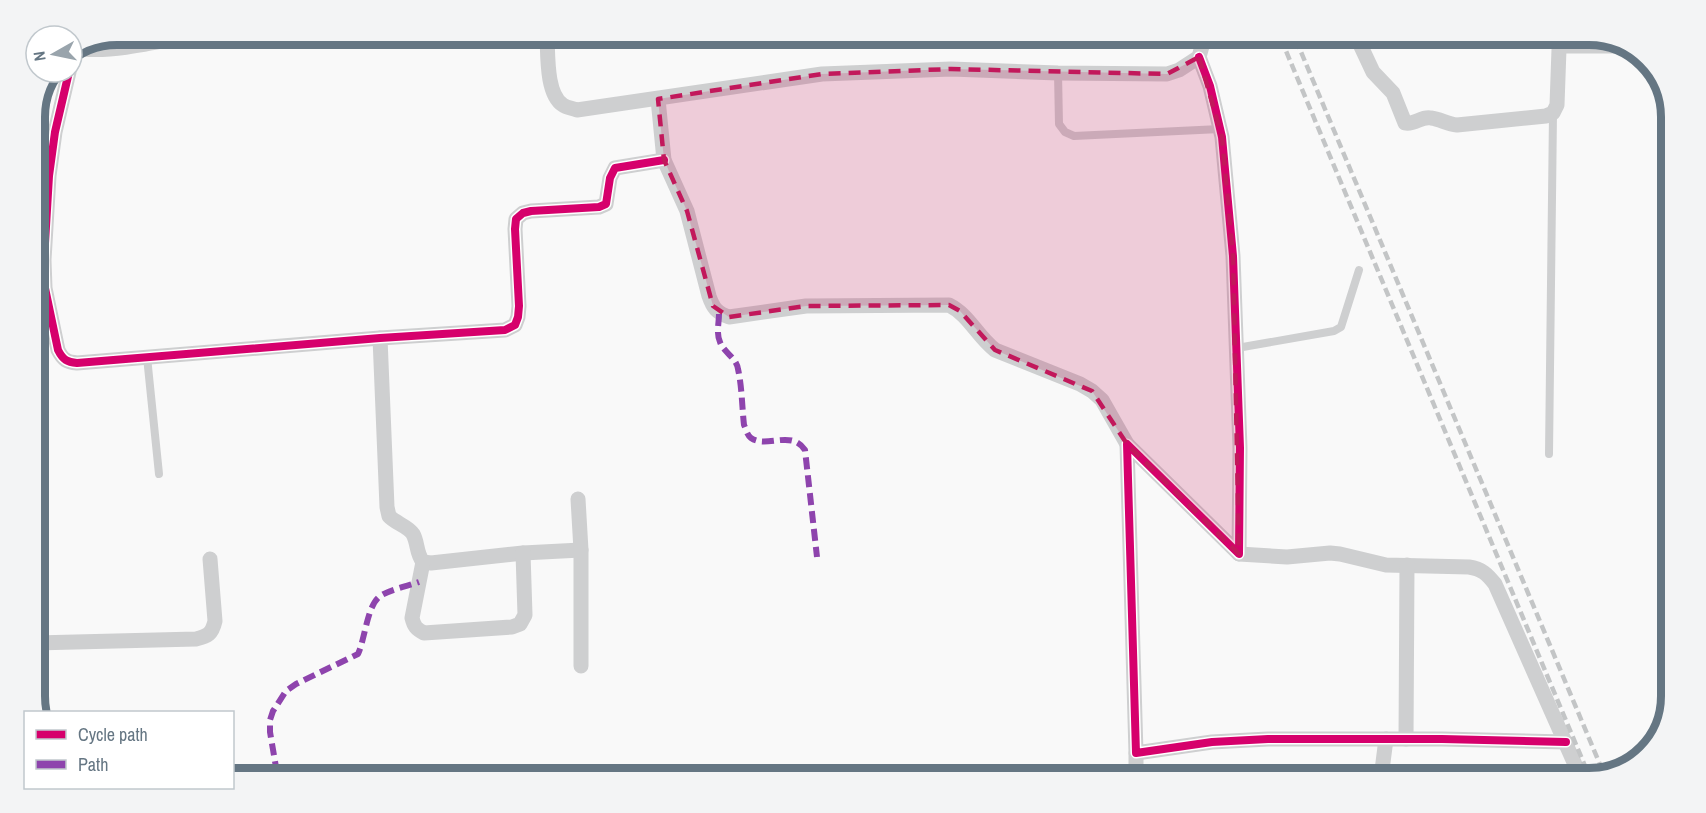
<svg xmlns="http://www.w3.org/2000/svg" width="1706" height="813" font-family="'Archivo Narrow',sans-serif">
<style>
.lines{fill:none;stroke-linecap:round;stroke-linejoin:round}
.service{stroke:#cecfd0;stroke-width:8}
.minor{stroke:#cecfd0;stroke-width:15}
.rail{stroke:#c3c5c6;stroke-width:4.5;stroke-dasharray:9 4.5;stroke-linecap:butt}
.quiet{stroke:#8e44ad;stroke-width:6;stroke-dasharray:12 6;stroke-linecap:butt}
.cycleway-casing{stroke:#fff;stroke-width:11}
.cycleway{stroke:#d6006c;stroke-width:8}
.marked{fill:#c2185b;fill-opacity:0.2;stroke:#c2185b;stroke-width:4.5;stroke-dasharray:12 8;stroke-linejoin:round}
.rim{fill:none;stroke:#657683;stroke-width:8}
</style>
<rect width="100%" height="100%" fill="#f9f9f9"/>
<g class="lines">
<g class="service">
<path d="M1058 73 1059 124 1065 132 1074 136 1220 129"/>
<path d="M1237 348 1334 331 1341 327 1359 270"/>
<path d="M147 357 159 474"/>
<path d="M1549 454 1553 113"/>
</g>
<g class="minor">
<path d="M547 36C548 55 546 94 563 105 567 108 573 108 577 110L822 74 951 69 1058 73 1167 74 1179 70 1199 57 1204 39"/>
<path d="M1358 40 1373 72 1393 93 1405 123C1415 125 1421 116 1431 118 1440 119 1447 124 1457 125L1546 116 1553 113 1557 105 1559 49 1564 46H1627"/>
<path d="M83 49C118 52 159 41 193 35"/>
<path d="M72 56 73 53"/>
<path d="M1199 57 1210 86 1222 137 1233 256 1240 448 1239 554 1127 444 1136 753 1212 742 1268 739H1442L1566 742"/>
<path d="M69 72 55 132 49 176 44 260 45 288 58 350C63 360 67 362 77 363L380 338 505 330 515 325 518 317 519 306 515 229 516 219 523 213 531 211 599 207 606 204 610 178 615 168 664 160"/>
<path d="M658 99 664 160 687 211 709 296C713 308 717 313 729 317L806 306 949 305C969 315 977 336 995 350L1080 384 1092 391 1102 400 1127 444"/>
<path d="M380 338 387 507 389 516C395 523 408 526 413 534 418 543 416 553 423 562L431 563 523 553 581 550"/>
<path d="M578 499 581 550V666"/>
<path d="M1239 554 1287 557 1330 553 1340 554 1386 565 1469 567C1482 569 1487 574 1495 584L1581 778"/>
<path d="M423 562 412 618C414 626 416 629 424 633L512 627 520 624 525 615 523 553"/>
<path d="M35 643 196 639C208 636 212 634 215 621L210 559"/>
<path d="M1406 739 1407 565"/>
<path d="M1136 777V753"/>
<path d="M1381 778 1386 739"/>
</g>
<g class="rail">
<path d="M1281 39 1590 778"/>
<path d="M1296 40 1604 774"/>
</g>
<g class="quiet">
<path d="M719 314C719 323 716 333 720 342 724 353 736 357 738 369 742 387 742 407 744 425 746 429 747 435 751 438 767 449 791 429 805 450L817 557"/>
<path d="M277 773 270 732V720L273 711 286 691 296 684 358 654C365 639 367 607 379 597 388 590 408 586 419 582"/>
</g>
<g class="cycleway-casing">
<g id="cycleway">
<path d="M1199 57 1210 86 1222 137 1233 256 1240 448 1239 554 1127 444 1136 753 1212 742 1268 739H1442L1566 742"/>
<path d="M69 72 55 132 49 176 44 260 45 288 58 350C63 360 67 362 77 363L380 338 505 330 515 325 518 317 519 306 515 229 516 219 523 213 531 211 599 207 606 204 610 178 615 168 664 160"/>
</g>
</g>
<use href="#cycleway" class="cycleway"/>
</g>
<path class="marked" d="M1199 57 1222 137 1233 256 1239 554 1127 444 1092 391 995 350 960 311 949 305 806 306 729 317 713 306 687 211 664 160 658 99 822 74 951 69 1167 74Z"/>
<path d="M0 0H1706V813H0ZM117 45H1589A72 72 0 0 1 1661 117V696A72 72 0 0 1 1589 768H117A72 72 0 0 1 45 696V117A72 72 0 0 1 117 45Z" fill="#f3f4f5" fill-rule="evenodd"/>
<path class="rim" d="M117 45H1589A72 72 0 0 1 1661 117V696A72 72 0 0 1 1589 768H117A72 72 0 0 1 45 696V117A72 72 0 0 1 117 45Z"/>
<rect x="24" y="711" width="210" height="78" fill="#ffffff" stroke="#c1c8cd" stroke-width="1.5"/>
<rect x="36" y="730" width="30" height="9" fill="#d6006c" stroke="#c1c8cd" stroke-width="1.5"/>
<text x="78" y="741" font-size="18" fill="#657683">Cycle path</text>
<rect x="36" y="760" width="30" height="9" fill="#8e44ad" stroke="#c1c8cd" stroke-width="1.5"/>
<text x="78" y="771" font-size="18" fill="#657683">Path</text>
<g transform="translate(54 54) rotate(261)"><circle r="28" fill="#ffffff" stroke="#c1c8cd" stroke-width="1.5"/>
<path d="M0-4.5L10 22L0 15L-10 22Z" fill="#99a4ac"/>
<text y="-9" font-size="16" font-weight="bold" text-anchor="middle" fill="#657683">N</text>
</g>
</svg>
